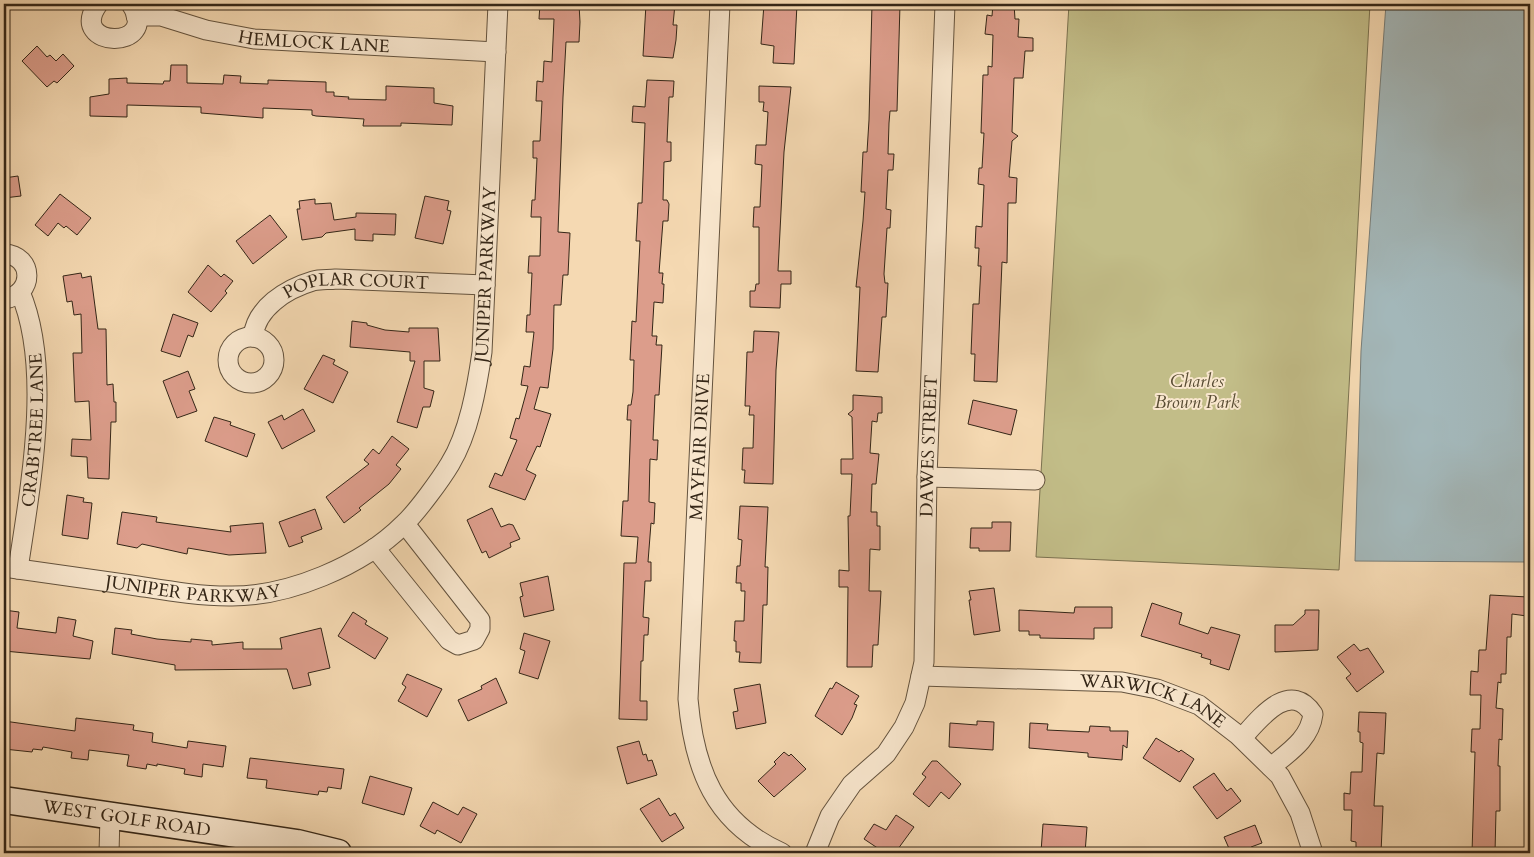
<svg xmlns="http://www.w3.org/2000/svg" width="1534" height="857" font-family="Cardo,serif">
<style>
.green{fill:#c2bd88;stroke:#7b7250}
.water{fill:#a3b7b9;stroke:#777d78}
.building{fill:#dc9d8b;stroke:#342617}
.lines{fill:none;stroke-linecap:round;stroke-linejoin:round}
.street-casing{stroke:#64533e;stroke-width:21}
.secondary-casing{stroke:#342617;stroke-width:29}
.street{stroke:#f8e6cd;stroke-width:19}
.secondary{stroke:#f8e6cd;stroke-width:26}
.labels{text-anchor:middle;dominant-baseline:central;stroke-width:4;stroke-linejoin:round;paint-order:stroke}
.street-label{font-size:18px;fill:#342617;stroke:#f8e6cd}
.park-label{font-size:18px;font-style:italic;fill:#584c33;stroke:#f8e6cd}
</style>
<rect width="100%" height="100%" fill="#f5d9b2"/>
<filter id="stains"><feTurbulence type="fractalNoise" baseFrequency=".004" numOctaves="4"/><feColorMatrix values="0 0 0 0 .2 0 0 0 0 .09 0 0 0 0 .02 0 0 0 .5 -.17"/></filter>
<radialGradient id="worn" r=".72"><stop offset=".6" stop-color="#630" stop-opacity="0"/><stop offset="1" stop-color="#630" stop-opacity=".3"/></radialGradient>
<path class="green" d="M1069 4H1370L1339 570 1036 557Z"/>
<path class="water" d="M1386 4H1530V421L1525 562 1355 561 1361 351Z"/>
<g class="building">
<path d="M540 4H579L580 22 579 42H566L563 97 558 232 570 233 568 275H563L561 305H554L553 349 548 388 540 387 534 409 551 414 540 447 537 446 526 470 536 475 525 500 489 487 495 473 502 476 517 440 510 438 516 418 519 419 528 386 521 385 524 366 530 367 534 332H526L527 315H530L532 273H528L529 256H540L541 217H531L532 200H535L537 158H533V141H540L542 101H536L537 81 543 82 544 61 552 62 554 19H539Z"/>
<path d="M646 4H675L673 25H677L676 40 673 58 643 56Z"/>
<path d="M764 4H797L794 64 773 63 774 46 761 44Z"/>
<path d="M872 4H900L897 111H890L889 123 888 154H894L893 170H888L886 209 891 210 890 228H887L884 274 885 283H888L886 317H882L878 372 856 371 860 287H856L863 221 865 192H861L863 152H867L869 120Z"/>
<path d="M993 4H1014L1015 19H1019L1018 37 1033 38V51H1025L1023 78H1014L1012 132 1018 136 1012 141 1009 177 1017 178 1016 203H1008L1007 263 1002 262 997 382 974 381 975 354H971L973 304H979L981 266H978L979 248H975L976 226 982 227 984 185 978 184 979 168H982L984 133H981L983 75H988V66L992 67 993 35 985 34 987 15 992 16Z"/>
<path d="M37 46 47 57 50 55 56 61 63 54 74 66 57 83 54 81 47 87 22 61Z"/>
<path d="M171 65H187V83L223 84 224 75 241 76 240 83 268 84V80L326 82V92H334V96L349 97 348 99 386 100V86L434 88V103L453 106 452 125 401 123V126H363L364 119 316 116 312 115V110L263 108V118L201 113V107L127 105V117L90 116V97L109 94V79L127 78V83L163 84 164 81H170Z"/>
<path d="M647 80 674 81 673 97H669L667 142H671V161L664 162 663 200H667L669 204 668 221H663L659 273H663L662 284H664L663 303 654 302 652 336H657L656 345H662L659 395H655L653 440H658L657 460 650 459 649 502 655 503 654 524 651 523 648 562H651V581H645L643 617 649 618 648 635H644L643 661H641L640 701H647V720L619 719 624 563H636L638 537 621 536 623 501H628L631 420H627L628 405H631L633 392 634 360H630L632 321 636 322 640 241H636L638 203H642L645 123 632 122 633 106 645 107Z"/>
<path d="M759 86 791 87 784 152 778 271H791V284H781L780 308 750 307V291H755L756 284H759V227H753L754 207H760L762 165 755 164 756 145H766L768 112 763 111 764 102H759Z"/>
<path d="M18 176 21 196 4 198V178Z"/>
<path d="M60 194 91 218 77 235 66 226 64 228 58 223 48 236 35 225Z"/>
<path d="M425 196 449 201 447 210 451 211 443 244 415 238Z"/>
<path d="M315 199V204L331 203 334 220 356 217V213L396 214 395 235 373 234V241L355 240V229L326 233 322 237 302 240 297 209H300L299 201Z"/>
<path d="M270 215 287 237 253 264 236 241Z"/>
<path d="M208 265 221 277 224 274 233 281 225 291 227 293 211 312 188 292Z"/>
<path d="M81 273 82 278 91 276 98 329H106L107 385 113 384 114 402H116V422H111L109 479 88 478 87 457 71 456 72 439 91 440 89 401 75 402 73 353H82L81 314 74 315 72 301 67 302 63 276Z"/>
<path d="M173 314 198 323 193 337 188 335 180 357 161 351Z"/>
<path d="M352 321 367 323V325L385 330 409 332V328H438L440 361H424V388L434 391 430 407H423L417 428 397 422 415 361H410V352L350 347Z"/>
<path d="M754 331 779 332 776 370 773 484 744 483 745 470H742L743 448H753L754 415H749L750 406H745L747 352H753Z"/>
<path d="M323 355 335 360 333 364 348 372 333 403 304 389Z"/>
<path d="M188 371 195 389 189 391 197 411 177 418 163 381Z"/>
<path d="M853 395 882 397V413H878L877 422 872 421 870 453 879 454 876 484H872L871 512H877V526H880V550L870 549 869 591H881L878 645H873L872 667H847L848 587H839V570L849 571 848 516H850L852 474H841V459H853L852 417 848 414 853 410Z"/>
<path d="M973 400 1017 410 1011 435 968 424Z"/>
<path d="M303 409 315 431 282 449 268 422 282 415 284 420Z"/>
<path d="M214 417 231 422 230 425 255 434 247 457 205 441Z"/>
<path d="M392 436 409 449 396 465 401 469 389 484 359 508 361 510 344 523 326 497 369 464 364 460 373 449 379 454Z"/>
<path d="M67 495 84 498 83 502 92 503 88 539 62 535Z"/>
<path d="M740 506 768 507 765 567H768L767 605H763L761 663 739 662 740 652H736V641H734L735 621H744L745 591H741V583H736L737 566H740L742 540 738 539Z"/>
<path d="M492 508 501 527 509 524 513 525 520 539 510 543 511 547 489 558 486 551 482 553 467 520Z"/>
<path d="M315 509 322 529 301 537 303 542 289 547 279 522Z"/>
<path d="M122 512 157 517 156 522 231 532 230 526 263 523 266 553 229 555 188 548 187 554 142 544 137 548 117 544Z"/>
<path d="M992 522H1011L1010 551H979V548H970L971 528H992Z"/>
<path d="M548 576 554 610 524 617 520 597 523 596 520 583Z"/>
<path d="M994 588 1000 631 974 635 969 600H971L969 591Z"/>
<path d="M1490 595 1528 597 1527 616 1512 614 1511 637H1507L1506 674H1501V683L1498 682 1496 708 1503 709 1502 740 1499 739 1498 766H1500V811H1496L1495 853H1472L1475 752H1471L1472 729H1480L1481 695H1470L1471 671 1478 672 1479 650H1486Z"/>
<path d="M1152 603 1182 613 1179 624 1208 634 1211 627 1240 635 1229 670 1210 664 1211 660 1201 657 1202 654 1141 636Z"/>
<path d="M1075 607H1112V628H1094V639L1040 638V635H1029V631H1019V610L1074 613Z"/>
<path d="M4 610 19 612 17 628 56 633 58 617 76 620 73 636 93 641 90 659 4 651Z"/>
<path d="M1305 610H1319L1318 650 1275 652V625H1293L1305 614Z"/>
<path d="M353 612 367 621 365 624 388 638 375 659 338 636Z"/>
<path d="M115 628 132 630 131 634 157 639 191 642V639L212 641V645L243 642V649H282L280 638 321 628 330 668 308 673 311 685 293 689 287 669 175 670V665L112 654Z"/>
<path d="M524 633 550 641 538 679 519 673 525 651 520 649Z"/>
<path d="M1354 644 1360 651 1368 648 1384 672 1357 692 1346 678 1351 674 1337 657Z"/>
<path d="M407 674 442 689 427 717 398 701 406 687 402 684Z"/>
<path d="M496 678 507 703 468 721 458 700 482 689 481 686Z"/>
<path d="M836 682 859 696 854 704 857 705 852 718 842 735 815 716 830 688 832 689Z"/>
<path d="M760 684 766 723 736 729 733 712 738 711 734 689Z"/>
<path d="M1359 712 1386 713 1384 754 1377 753 1374 806H1383L1381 853H1358L1359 850H1356V842L1351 841 1352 810H1344V793L1350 794 1351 772H1362L1363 743 1360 742V732H1358Z"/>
<path d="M76 718 134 725 133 730 153 733 152 742 187 748 188 741 226 746 223 767 203 764 202 777 184 774 185 769 157 764V766L147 764 146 769 127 766 129 755 89 750 88 760 71 758 72 752 43 747 42 750 33 749 32 752 4 749V721L75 731Z"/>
<path d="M977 721 994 722 993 750 949 747 950 723 977 725Z"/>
<path d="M1030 723 1048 724 1047 730 1089 732 1090 726 1110 727V731H1128L1127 748 1123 745 1122 760 1088 757V753L1029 748Z"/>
<path d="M1156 738 1179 752 1181 750 1194 759 1180 782 1143 758Z"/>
<path d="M639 741 643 755 646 754 648 761 652 760 657 775 627 784 617 747Z"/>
<path d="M784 752 789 756 791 754 806 769 774 797 758 781 776 764 774 762Z"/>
<path d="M250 758 344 769 341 789 328 787 327 792 319 791 318 795 266 788 267 780 247 778Z"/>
<path d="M932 761H937L961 784 949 799 941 792 929 807 913 794 926 777 922 774Z"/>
<path d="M1214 773 1227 791 1231 788 1241 801 1217 819 1193 787Z"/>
<path d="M370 776 412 788 404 815 362 803Z"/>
<path d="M659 798 670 816 675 813 684 828 662 842 640 809Z"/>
<path d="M433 802 458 815 463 807 477 814 461 843 437 830 435 834 420 826Z"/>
<path d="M896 815 914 827 895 853H885L864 839 874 824 886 830Z"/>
<path d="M1043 824 1087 827 1085 853 1041 852Z"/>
<path d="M1255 825 1262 843 1251 847 1253 853H1231L1224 837Z"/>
</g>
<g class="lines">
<g class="street-casing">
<g id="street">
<path d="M98 4C66 49 162 51 131 4"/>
<path d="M720 4 688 699C694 768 714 823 782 853"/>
<path id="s1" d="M136 16H161L206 30 254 39 496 52"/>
<path d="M4 254C34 255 35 295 4 299"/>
<path id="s2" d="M253 337C256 308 286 289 313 281 320 279 329 280 336 279L485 285"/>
<circle cx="251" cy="360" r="23"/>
<path d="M927 477 1035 480"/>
<path d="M375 548 449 640 458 645 474 640 480 629V620L405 524"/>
<path id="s3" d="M4 567C46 573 89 579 131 585 164 590 196 596 229 596 288 597 362 566 404 524 417 512 441 479 450 464 469 433 477 387 482 352L498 4"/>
<path id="s4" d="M18 569C30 489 53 368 20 292"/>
<path id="s5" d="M921 676 1122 682 1157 689 1199 705 1238 735 1280 776 1300 813 1313 853"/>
<path d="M1242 738C1260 718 1290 679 1313 714 1310 739 1289 752 1271 767"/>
<path d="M109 853 110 816"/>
<path id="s6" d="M815 853 830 816 852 784 886 754 904 727 915 703 924 662 927 477 945 4"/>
</g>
</g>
<g class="secondary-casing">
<g id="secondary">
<path id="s7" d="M4 800 297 843 338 853"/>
</g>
</g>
<use href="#street" class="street"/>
<use href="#secondary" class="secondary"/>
</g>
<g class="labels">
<g class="street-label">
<text stroke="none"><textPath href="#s1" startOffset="181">HEMLOCK LANE</textPath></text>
<text stroke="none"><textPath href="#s3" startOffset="691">JUNIPER PARKWAY</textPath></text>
<text stroke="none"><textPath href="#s2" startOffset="129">POPLAR COURT</textPath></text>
<text stroke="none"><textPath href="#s4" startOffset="140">CRABTREE LANE</textPath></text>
<text stroke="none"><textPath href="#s6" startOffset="441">DAWES STREET</textPath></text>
<text transform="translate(700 447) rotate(-87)">MAYFAIR DRIVE</text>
<text stroke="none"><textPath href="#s3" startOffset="191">JUNIPER PARKWAY</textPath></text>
<text stroke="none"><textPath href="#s5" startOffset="236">WARWICK LANE</textPath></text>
<text stroke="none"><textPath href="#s7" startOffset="124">WEST GOLF ROAD</textPath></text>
</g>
<g class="park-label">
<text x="1197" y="381">Charles<tspan x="1197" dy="21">Brown Park</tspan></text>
</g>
</g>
<rect width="1534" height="857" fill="none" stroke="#f5d9b2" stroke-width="20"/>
<rect x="5" y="5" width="1524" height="847" fill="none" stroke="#342617" stroke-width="2.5"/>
<rect x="10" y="10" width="1514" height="837" fill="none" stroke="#342617"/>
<rect width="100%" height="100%" filter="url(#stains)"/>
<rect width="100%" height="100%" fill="url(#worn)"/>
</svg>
